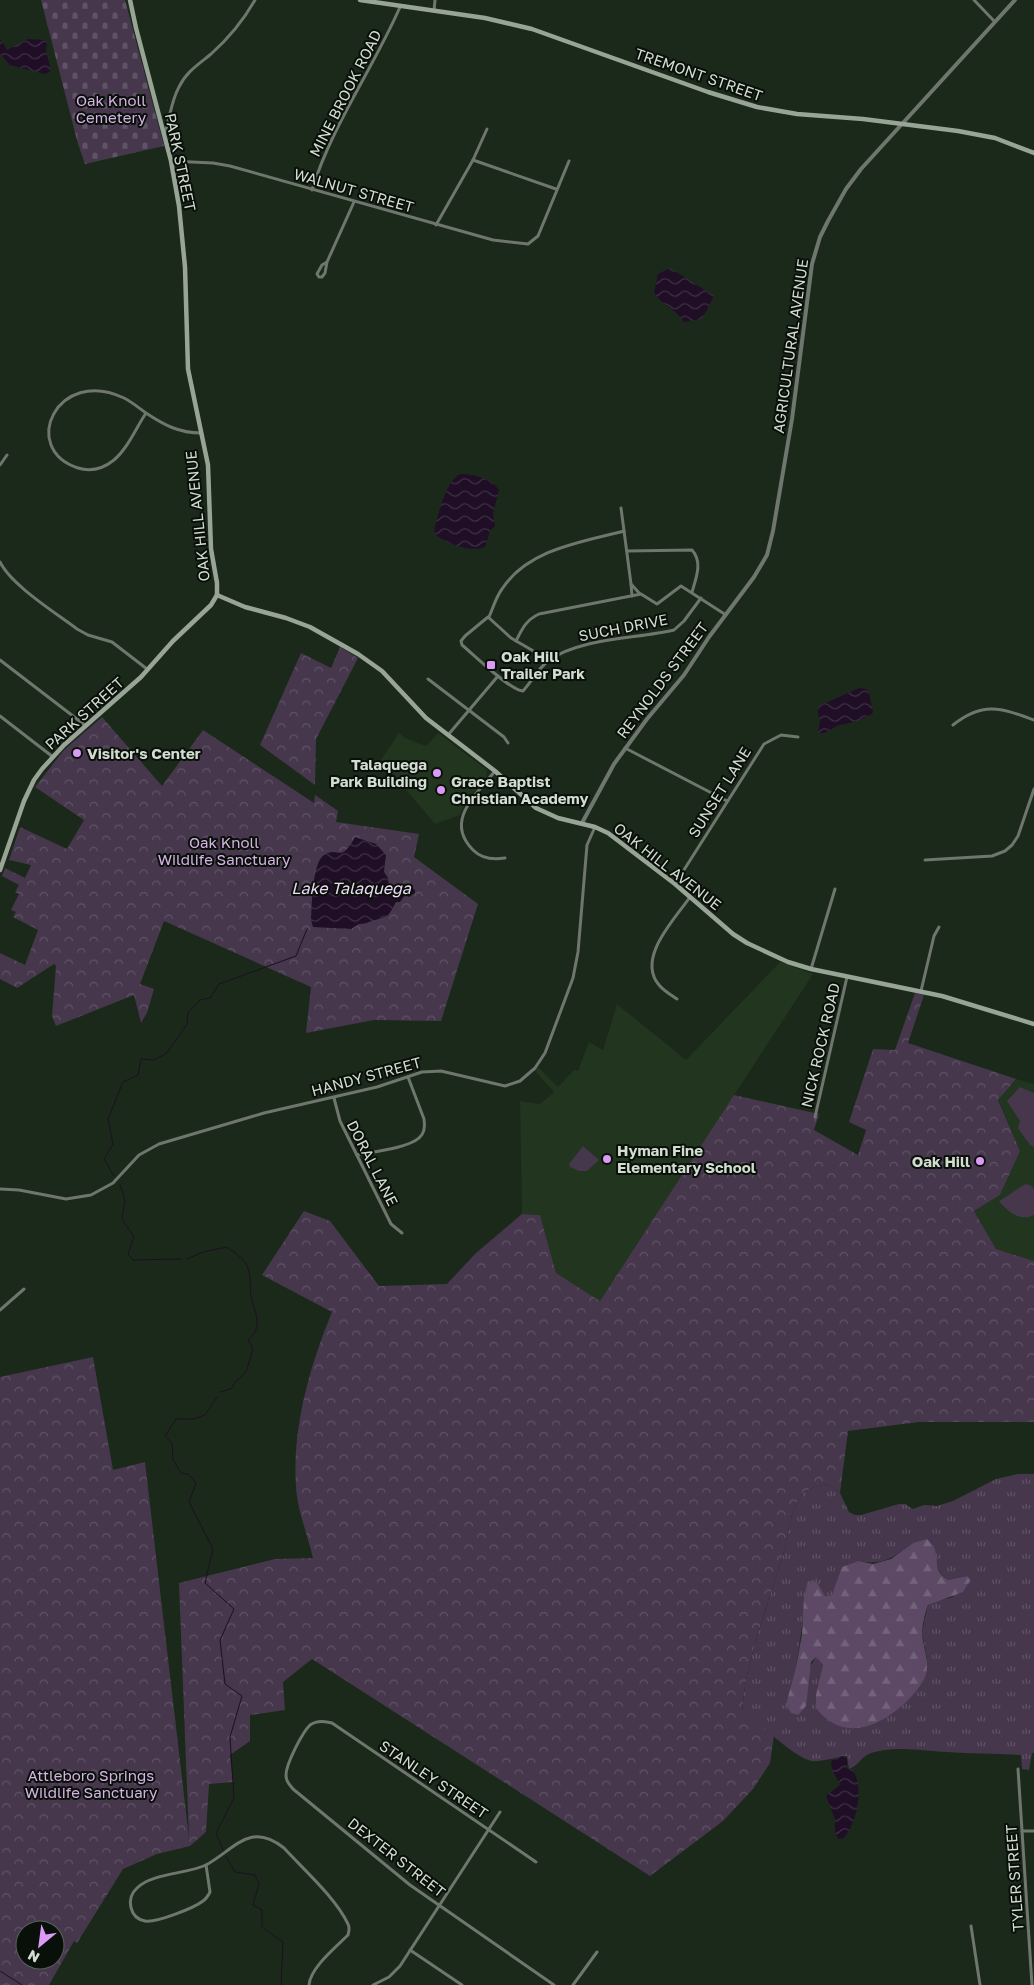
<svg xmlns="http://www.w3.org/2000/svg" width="1034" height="1985" font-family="'Golos Text',sans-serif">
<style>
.built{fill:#21351f}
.grass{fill:url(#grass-tufts);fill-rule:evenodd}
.forest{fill:url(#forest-firs)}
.cemetery{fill:url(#cemetery-stones)}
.park{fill:url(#park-crowns);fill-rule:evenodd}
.pitch{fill:#46374d}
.water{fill:url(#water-waves)}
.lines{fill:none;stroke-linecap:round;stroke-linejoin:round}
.stream{stroke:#1f0e26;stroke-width:1}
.minor{stroke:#6e766d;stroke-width:3}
.tertiary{stroke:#6e766d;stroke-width:4}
.secondary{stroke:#98a496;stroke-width:4.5}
.poi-dot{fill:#da9af6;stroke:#091009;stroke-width:2}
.labels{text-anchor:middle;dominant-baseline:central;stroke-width:4;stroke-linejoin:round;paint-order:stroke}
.street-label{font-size:15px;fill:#d2dcd1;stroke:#091009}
.park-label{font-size:15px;fill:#d6b2e6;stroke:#091009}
.poi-label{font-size:15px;font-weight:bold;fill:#d2dcd1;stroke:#091009;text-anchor:start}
.water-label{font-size:16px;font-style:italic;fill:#efd9f9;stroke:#091009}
</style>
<defs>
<pattern id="grass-tufts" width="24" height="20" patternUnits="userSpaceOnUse" patternTransform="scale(1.25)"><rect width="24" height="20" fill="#46374d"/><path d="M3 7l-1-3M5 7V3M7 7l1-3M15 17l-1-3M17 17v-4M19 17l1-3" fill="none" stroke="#605366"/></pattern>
<pattern id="forest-firs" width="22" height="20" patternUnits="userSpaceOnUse" patternTransform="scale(1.25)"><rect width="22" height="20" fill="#5d4965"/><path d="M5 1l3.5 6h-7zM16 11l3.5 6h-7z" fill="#73637a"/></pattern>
<pattern id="cemetery-stones" width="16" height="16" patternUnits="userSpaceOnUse" patternTransform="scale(1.25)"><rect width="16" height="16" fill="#46374d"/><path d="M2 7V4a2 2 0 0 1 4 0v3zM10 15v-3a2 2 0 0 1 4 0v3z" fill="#605366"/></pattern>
<pattern id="park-crowns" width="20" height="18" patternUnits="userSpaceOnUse" patternTransform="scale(1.25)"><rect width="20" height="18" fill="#46374d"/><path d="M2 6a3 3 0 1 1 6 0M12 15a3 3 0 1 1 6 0" fill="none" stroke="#605366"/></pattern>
<pattern id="water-waves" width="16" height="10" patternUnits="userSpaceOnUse" patternTransform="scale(1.25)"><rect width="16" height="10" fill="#1f0e26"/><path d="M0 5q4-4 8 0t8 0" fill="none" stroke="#3f3044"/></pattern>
</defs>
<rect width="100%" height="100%" fill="#1a2919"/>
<g class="built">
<path d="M399 733 405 738 426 746 438 733 487 770 486 777 465 803 460 815 435 824 381 760Z"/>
<path d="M780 962 813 974 600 1301 556 1273 540 1215 522 1214 520 1101 540 1104 554 1092 535 1071 538 1067 558 1087 574 1070 578 1071 589 1042 603 1050 617 1004 686 1060Z"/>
<path d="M1016 1079 1034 1084V1261L996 1249 974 1211 1000 1195 1020 1151 998 1099Z"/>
</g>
<path class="grass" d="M1018 1474H1034V1753H1032L1029 1770 1022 1769 1021 1755C996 1753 972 1754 947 1752 924 1751 893 1745 871 1753 862 1756 858 1766 849 1769L847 1756C837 1757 820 1762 812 1761 795 1758 758 1722 742 1711 744 1699 744 1687 747 1676 756 1637 769 1598 782 1559 788 1541 789 1508 803 1494 810 1487 818 1486 827 1484L840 1493 849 1512 855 1515H861L899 1504H905L913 1509 924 1505 937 1506 953 1501 996 1479ZM913 1543 935 1549C936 1562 936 1572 948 1580L967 1576 953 1597 937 1601 928 1605 922 1632 927 1659 820 1679 823 1665 816 1657 786 1704 796 1667 803 1620 817 1582 825 1596 832 1595 859 1561C883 1566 894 1557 913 1543Z"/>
<path class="forest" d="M927 1539C930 1542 934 1546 935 1550 939 1564 933 1570 948 1580L967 1576 970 1580 963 1592 928 1605C925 1613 923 1622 922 1631 922 1646 931 1662 925 1677 921 1686 913 1695 906 1702 880 1727 843 1743 816 1708V1695L823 1665 816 1657 811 1662 806 1706 798 1715 791 1713 786 1704 796 1667 802 1634 804 1598 808 1581 817 1582 825 1596 832 1595 842 1567 859 1561 873 1564 891 1559 913 1543Z"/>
<path class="cemetery" d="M41 0H125L164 146 85 164 78 144Z"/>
<g class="park">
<path d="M340 647 358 658 316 739 315 785 260 745 301 653 331 668Z"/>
<path d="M102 717 162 786 203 730 314 803 315 795 338 811 336 822 419 834 414 857 478 904 441 1021 374 1020 306 1033 311 987 164 921 140 984 154 989 147 1013 141 1023 134 995 56 1026 52 1016 56 966 54 964 17 988 0 979V953L25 965 38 930 13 917 16 912 11 910 19 894 15 892 19 885 2 876 5 868 25 878 31 865 9 860 20 827 67 849 84 820 35 787 64 750Z"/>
<path d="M915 993 924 995 908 1043 1016 1079 998 1100 1020 1151 1000 1195 974 1211 996 1249 1034 1261V1422H919L848 1431 840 1493 827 1484C818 1486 810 1487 803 1494 789 1508 788 1541 782 1559 769 1598 756 1636 747 1676 744 1687 744 1699 742 1710L774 1735 770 1763 753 1789 723 1821 650 1876 312 1659 283 1682 285 1710 250 1715V1741L230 1755 233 1782 209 1784 206 1832 190 1846 157 1854 123 1869 77 1943 74 1941 49 1985H0V1377L93 1357 113 1470 145 1462 189 1838 179 1583 275 1559 313 1558C308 1537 297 1508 296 1487 292 1427 310 1366 332 1312L262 1275 304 1211 330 1221 379 1286 447 1284 476 1253 522 1214 540 1215 556 1273 600 1301 734 1095 819 1114 814 1130 858 1155 866 1130 849 1122 873 1049 895 1050ZM25 1930H55V1960H25Z"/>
</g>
<g class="pitch">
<path d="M1020 1087 1034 1093V1147L1030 1145 1018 1128 1020 1121 1007 1101Z"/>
<path d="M583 1146 599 1160 587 1171H579L570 1167 569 1164Z"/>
<path d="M1026 1184 1032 1186 1034 1190V1215C1020 1222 1008 1212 999 1201 1009 1196 1017 1188 1026 1184Z"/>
</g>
<g class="water">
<path d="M28 39 45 40 47 42 46 50 51 71 45 74 10 65 0 54V40L2 41 7 50Z"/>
<path d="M670 268 714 296 702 319 684 322C677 310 662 305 654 293L658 274Z"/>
<path d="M461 474C473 474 493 479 499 490L493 514 495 526 490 531 485 547C472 553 444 543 434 533 436 519 447 478 461 474Z"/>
<path d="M859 688 866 689 869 693 873 712 872 714C862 720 851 723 840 725 832 727 827 735 818 733L820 721 818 712 819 706Z"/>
<path d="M355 837 376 844 386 855 384 872 388 878 389 886 393 888 407 885 415 890V893L409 897 405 895 400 902H396C389 915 389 917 375 920 369 922 365 924 359 924L351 929 313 927 311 920C312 906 312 863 324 855 339 845 340 865 355 837Z"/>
<path d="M843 1756 847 1759V1768L850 1770 852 1769C865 1787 857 1822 844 1838L838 1839 835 1832V1819L826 1796 840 1785C836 1774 821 1759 843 1756Z"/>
</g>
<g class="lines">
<g class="stream">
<path d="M114 1176 104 1159 113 1144 108 1119 123 1082 138 1075 141 1059 154 1060 167 1053 187 1024 188 1013 200 1000 210 998 219 984 296 956 307 929"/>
<path d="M120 1185 125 1200 122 1219 134 1237 128 1254 133 1260 181 1259"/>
<path d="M187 1259 203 1252 227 1247C233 1252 244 1258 247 1266 252 1276 249 1286 251 1297 255 1314 264 1326 248 1340L253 1349 246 1372 236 1381 231 1389 220 1392"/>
<path d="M217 1397 205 1415 194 1419H176L165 1436 172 1443 173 1460 181 1473 188 1474 196 1483 189 1502 213 1549 205 1583 234 1609 220 1640 225 1684 242 1696 230 1737 234 1798 216 1833 223 1850"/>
<path d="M226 1857 235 1872 255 1875 259 1884 253 1905 262 1910V1927L283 1942 281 1985"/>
<path d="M0 1971 22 1985"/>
</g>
<g class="minor">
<path d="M974 0 995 22"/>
<path d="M434 11 435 0"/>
<path d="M164 135C170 119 171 101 179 87 186 72 199 64 211 54 229 38 243 21 255 0"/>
<path d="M473 160 556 189"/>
<path d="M171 161 213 163 230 166 493 240 528 244 538 236 569 161"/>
<path d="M312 190C332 125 373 69 400 7"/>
<path d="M436 225 473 160 487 129"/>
<path d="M327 262 322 265 317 274 319 277H322L325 273 327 262 354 202"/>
<path d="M146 413C139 408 132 402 124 398 57 366 19 449 78 468 91 472 104 468 114 460 128 448 136 428 146 413 164 425 179 433 201 433"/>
<path d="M0 465 7 455"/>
<path d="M621 508 631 584"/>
<path d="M627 551 692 550C703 562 696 578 692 592"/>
<path d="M0 562C11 585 56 613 77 629L88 635 112 642 147 669"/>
<path d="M632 596 631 584 640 594"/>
<path d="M489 617C493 608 496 597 502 589 528 549 582 542 624 531"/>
<path d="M516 641C522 629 526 620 539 614L641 594 657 604 681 586 726 615"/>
<path d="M0 660 86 726"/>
<path d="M549 660 511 638 488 617 465 636 461 641 462 645C474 655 511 691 523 691 532 681 538 669 548 661 578 638 636 639 674 630L684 621 701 598"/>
<path d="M428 679 504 737 508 743"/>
<path d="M0 716 53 757"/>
<path d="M953 725C983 701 1001 708 1034 720"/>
<path d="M448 735 498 676"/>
<path d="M625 748 727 801"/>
<path d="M495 771C476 795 444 821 473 850 482 859 493 860 505 858"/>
<path d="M925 860 992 856 1005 851 1012 845 1018 836 1034 789"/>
<path d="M675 884 764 744 781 735 798 737"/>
<path d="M811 969 835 889"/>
<path d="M921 991 934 936 939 927"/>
<path d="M677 999C671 995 664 991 659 985 636 958 675 919 690 897"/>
<path d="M334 1098 340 1121 391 1224 402 1233"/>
<path d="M815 1117 847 977"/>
<path d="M357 1155C372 1152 408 1148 419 1138 425 1133 425 1125 424 1119L408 1077"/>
<path d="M0 1189 19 1190 66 1199 91 1195 113 1183 139 1155 159 1144 264 1113 377 1087 422 1072 441 1071 505 1086 520 1081 535 1068 545 1053 573 978 578 952 587 845 595 827"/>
<path d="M0 1310 24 1289"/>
<path d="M1018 1769 1032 1985"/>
<path d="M1022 1831H1034"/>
<path d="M536 1862 332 1723C325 1721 317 1720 310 1725 302 1733 286 1764 286 1775 286 1781 289 1784 293 1789L410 1885 554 1985"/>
<path d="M206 1865C235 1849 250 1821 284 1848 304 1870 335 1897 348 1924 350 1928 349 1931 348 1935 336 1947 310 1968 309 1985"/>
<path d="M206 1865 210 1892C208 1896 206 1899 203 1901 194 1908 156 1923 145 1921 129 1918 126 1898 137 1888 152 1873 187 1874 206 1865Z"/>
<path d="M971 1926 980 1985"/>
<path d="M410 1950 462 1985"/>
<path d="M373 1985 389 1977 400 1966 500 1812"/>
<path d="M573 1985 597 1952"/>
</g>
<path class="tertiary" d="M582 823 614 764 647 719 684 675 709 637 754 577 767 555 773 531 792 419 812 264 820 237 828 221 846 189 861 169 1015 0"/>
<g class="secondary">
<path d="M360 0 485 18 532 29 708 92 757 107 797 114 863 119 958 131 995 138 1034 153"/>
<path d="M217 595 245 607 286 618 310 627 358 654 382 671 426 718 495 771 536 808 558 818 595 827 608 833 675 884 733 934 747 943 788 962 811 969 942 996 1034 1024"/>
<path d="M0 870 24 801 34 780 42 769 64 745 141 677 173 641 211 605 217 595V583L211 549 208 465 188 369 185 267 179 206 171 161 136 28 130 0"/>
</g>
</g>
<g class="poi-dot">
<rect x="486" y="660" width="10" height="10" rx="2.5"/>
<circle cx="77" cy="753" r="5"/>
<circle cx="437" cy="773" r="5"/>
<circle cx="441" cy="790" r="5"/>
<circle cx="607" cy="1159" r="5"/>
<circle cx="980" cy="1161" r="5"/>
</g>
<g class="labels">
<g class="street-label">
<text transform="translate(699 74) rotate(19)">TREMONT STREET</text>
<text transform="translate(345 93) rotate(-63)">MINE BROOK ROAD</text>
<text transform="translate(181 162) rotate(78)">PARK STREET</text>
<text transform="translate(354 190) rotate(16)">WALNUT STREET</text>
<text transform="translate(790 346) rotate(-82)">AGRICULTURAL AVENUE</text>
<text transform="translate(197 516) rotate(-96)">OAK HILL AVENUE</text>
<text transform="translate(623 627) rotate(-11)">SUCH DRIVE</text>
<text transform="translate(662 680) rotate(-53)">REYNOLDS STREET</text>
<text transform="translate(84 713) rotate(-42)">PARK STREET</text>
<text transform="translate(719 792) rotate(-58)">SUNSET LANE</text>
<text transform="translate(668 866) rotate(38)">OAK HILL AVENUE</text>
<text transform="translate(820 1045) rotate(-77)">NICK ROCK ROAD</text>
<text transform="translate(366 1076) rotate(-15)">HANDY STREET</text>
<text transform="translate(373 1163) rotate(63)">DORAL LANE</text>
<text transform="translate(434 1779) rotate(34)">STANLEY STREET</text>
<text transform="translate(397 1857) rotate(38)">DEXTER STREET</text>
<text transform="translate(1014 1878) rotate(-94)">TYLER STREET</text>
</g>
<g class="park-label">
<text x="111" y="100">Oak Knoll<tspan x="111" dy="17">Cemetery</tspan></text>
<text x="224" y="842">Oak Knoll<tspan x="224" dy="17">Wildlife Sanctuary</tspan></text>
<text x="91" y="1775">Attleboro Springs<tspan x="91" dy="17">Wildlife Sanctuary</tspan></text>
</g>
<g class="poi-label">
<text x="501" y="656">Oak Hill<tspan x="501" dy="17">Trailer Park</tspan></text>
<text x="87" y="753">Visitor's Center</text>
<text x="427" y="764" text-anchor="end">Talaquega<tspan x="427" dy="17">Park Building</tspan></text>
<text x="451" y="781">Grace Baptist<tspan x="451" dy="17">Christian Academy</tspan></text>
<text x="617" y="1150">Hyman Fine<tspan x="617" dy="17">Elementary School</tspan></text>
<text x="970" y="1161" text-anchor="end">Oak Hill</text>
</g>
<g class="water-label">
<text x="351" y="888">Lake Talaquega</text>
</g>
</g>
<g transform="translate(40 1945) rotate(209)"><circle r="24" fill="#091009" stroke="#596259"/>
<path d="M0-4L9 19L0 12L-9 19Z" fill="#da9af6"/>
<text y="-8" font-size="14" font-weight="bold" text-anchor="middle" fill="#d2dcd1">N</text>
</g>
</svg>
